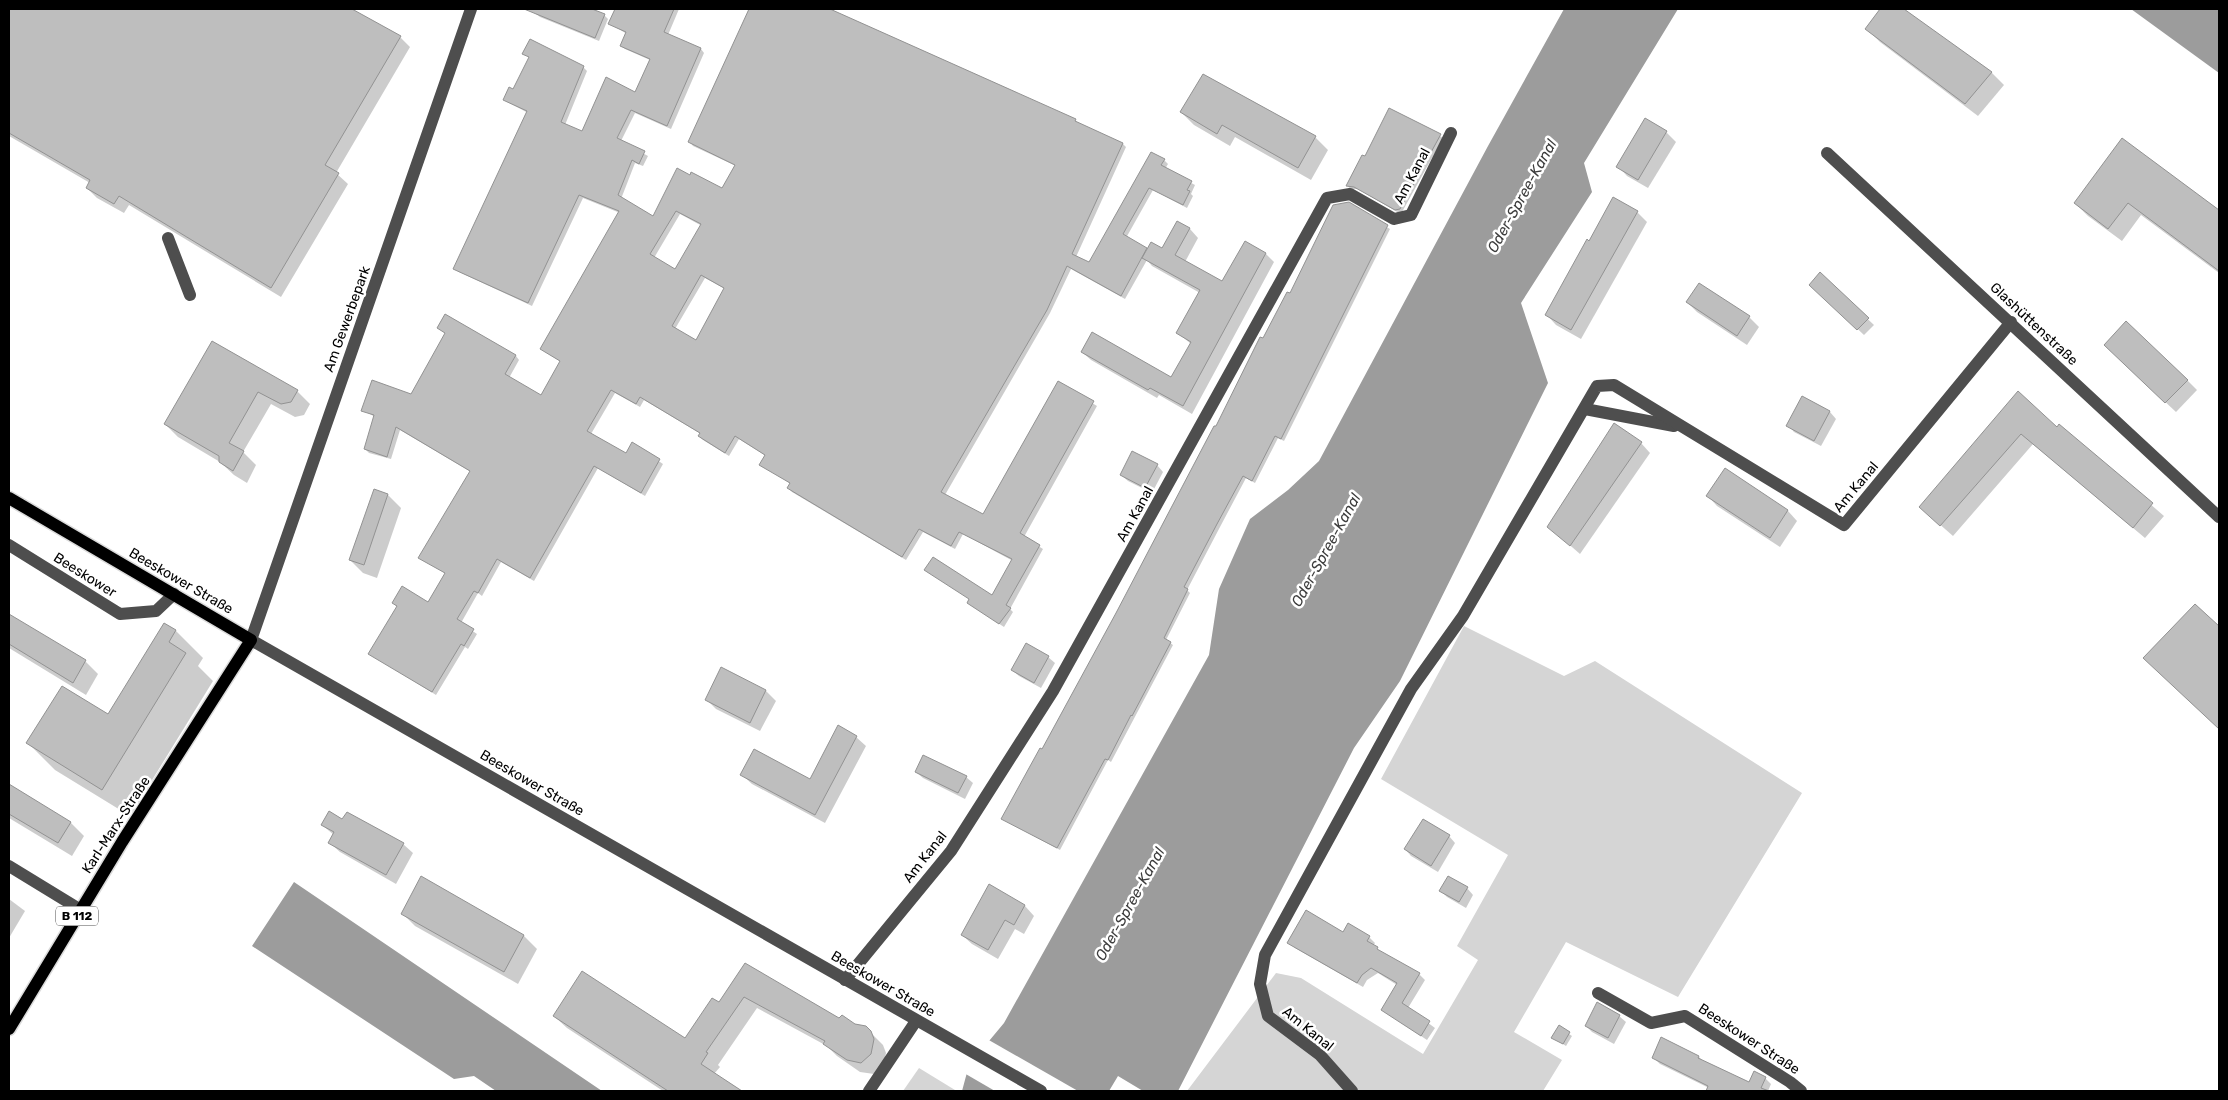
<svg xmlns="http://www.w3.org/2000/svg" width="2228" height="1100" font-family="Rubik,sans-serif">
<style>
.green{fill:#d5d5d5}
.water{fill:#9c9c9c}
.pier{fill:#fff}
.shadow{fill:#0003;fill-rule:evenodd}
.building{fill:#bebebe;stroke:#929292;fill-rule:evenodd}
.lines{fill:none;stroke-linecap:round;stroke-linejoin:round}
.major-casing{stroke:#dbdbdb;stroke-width:15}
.minor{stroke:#4e4e4e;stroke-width:12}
.major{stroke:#000;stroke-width:12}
.labels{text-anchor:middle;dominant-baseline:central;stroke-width:5;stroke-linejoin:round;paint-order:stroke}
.shield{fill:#fff;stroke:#4c4c4c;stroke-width:1}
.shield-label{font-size:12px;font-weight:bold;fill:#000}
.street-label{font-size:14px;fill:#000;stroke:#fff}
.water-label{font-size:15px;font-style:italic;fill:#3d3d3d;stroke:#fff}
</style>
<rect width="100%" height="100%" fill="#fff"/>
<g class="green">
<path d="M1464 626 1564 676 1595 661 1802 793 1678 997 1566 942 1514 1032 1562 1060 1543 1091H1187L1276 973 1301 978 1423 1054 1478 960 1457 946 1508 855 1381 779Z"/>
<path d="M919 1068 955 1090V1091H903Z"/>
</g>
<g class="water">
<path d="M1564 9H1678L1584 163 1592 192 1521 303 1548 383 1400 681 1354 748 1178 1091H1143L1118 1076 1109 1091H962L969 1065 1004 1023 1209 655 1219 589 1250 519 1288 490 1319 461 1488 146Z"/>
<path d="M2131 9H2219V73Z"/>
<path d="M294 882 602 1091H496L474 1076 454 1079 252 946Z"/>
</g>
<path class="pier" d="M987 1039 1078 1091H995L964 1073 967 1063Z"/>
<g class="shadow">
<path d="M9 9H353L352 10 401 38 410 47 336 173 348 184 281 297 129 205 124 213 97 198 87 188 90 183 9 136Z"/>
<path d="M538 9H589L604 15 608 19 599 41 540 17 536 14Z"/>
<path d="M617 9H679L668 35 701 49 704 53 671 129 635 113 621 141 648 156 643 166 635 163 621 199 654 218 722 190 736 166 693 146 690 142 750 9H828L1075 120 1079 124 1123 144 1126 147 1076 257 1089 264 1164 160 1168 164 1165 169 1195 185 1191 194 1193 196 1187 208 1153 190 1126 238 1148 251 1162 250 1178 223 1190 229 1198 238 1185 262 1223 283 1245 242 1266 254 1274 262 1192 414 1159 395 1157 398 1091 360 1082 352 1171 379 1191 344 1178 333 1200 293 1152 266 1147 260 1125 299 1071 269 1050 313 945 495 983 515 1058 382 1097 406 1024 537 1043 549 1010 609 1013 612 1004 627 972 606 992 597 1013 561 963 534 955 549 923 532 906 560 792 492 789 488 791 484 760 464 766 456 739 439 729 456 703 440 699 436 701 434 644 400 640 407 615 393 591 434 627 455 633 444 663 464 645 496 598 468 534 581 501 562 482 596 478 593 461 623 477 634 468 649 465 647 436 695 370 654 397 607 393 603 428 604 446 574 420 557 471 472 400 430 391 459 369 453 365 449 375 417 363 410 411 395 446 334 438 328 446 316 516 356 519 360 509 378 541 397 561 362 541 349 620 213 583 198 532 306 459 272 455 269 528 113 504 100 514 91 530 58 524 54 583 67 587 71 565 125 583 133 636 94 650 60 625 49 621 46 627 34 610 24ZM680 214 702 226 676 270 654 258ZM705 278 725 289 696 341 675 329Z"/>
<path d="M1881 9H1902L1991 72 2004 85 1978 116 1880 42 1867 29Z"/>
<path d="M1181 112 1315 137 1328 150 1311 180 1235 137 1230 146 1194 125Z"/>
<path d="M1666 132 1676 142 1648 188 1627 176 1618 166Z"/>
<path d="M1440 136 1443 138 1402 212 1399 213 1358 189H1350L1348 186 1363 156 1365 157Z"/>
<path d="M2122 140 2219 212V273L2141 215 2122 241 2088 216 2075 203Z"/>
<path d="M1348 204 1390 229 1284 441 1278 438 1255 483 1246 478 1220 527 1187 590 1190 593 1166 640 1173 645 1111 762 1108 760 1060 850 1002 819 1043 751 1264 340Z"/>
<path d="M1637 212 1647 222 1581 339 1556 325 1547 315 1589 242Z"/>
<path d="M1820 274 1874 325 1864 335 1817 291Z"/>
<path d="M1699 285 1749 317 1759 327 1747 345 1697 312 1687 302Z"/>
<path d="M212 342 297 391 310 404 304 415 295 417 271 404 243 452 256 465 247 483 234 475 220 462 178 437 165 424Z"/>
<path d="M2115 355 2187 380 2197 390 2176 412Z"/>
<path d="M2018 393 2057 429 2060 426 2164 516 2145 538 2033 444 1953 536 1920 507Z"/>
<path d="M1803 398 1830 412 1836 419 1821 446 1794 432 1788 425Z"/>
<path d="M1641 443 1650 453 1580 554 1549 527Z"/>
<path d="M1157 465 1163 472 1152 493 1128 481 1121 475Z"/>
<path d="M1725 470 1788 511 1797 521 1780 547 1717 506 1708 496Z"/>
<path d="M388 495 401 508 377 578 363 573 350 560Z"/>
<path d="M2195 605 2219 628V728L2158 671Z"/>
<path d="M9 615 85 661 98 674 86 695 9 648Z"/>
<path d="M165 624 176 631 203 658 198 666 213 681 130 816 55 770 28 743 109 716Z"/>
<path d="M1048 657 1055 663 1041 688 1019 676 1012 670Z"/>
<path d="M722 669 766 691 776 701 760 731 716 709 706 699Z"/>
<path d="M856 737 866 746 825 823 752 784 742 775 811 780Z"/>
<path d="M916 772 966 777 973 783 965 799 923 778Z"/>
<path d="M9 785 71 823 84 836 72 856 9 818Z"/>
<path d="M343 821 403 844 413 853 396 884 340 852 330 843 334 835 322 825Z"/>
<path d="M1449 836 1455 843 1438 872 1411 856 1405 849Z"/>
<path d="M421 878 524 936 537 949 518 984 415 926 402 913Z"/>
<path d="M1448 878 1467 888 1473 895 1466 908 1447 897 1441 891Z"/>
<path d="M989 886 1025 906 1034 916 1024 934 1015 929 998 959 972 944 962 935Z"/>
<path d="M9 899 25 911 9 938Z"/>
<path d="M1343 933 1369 937 1375 943 1373 946 1382 953 1419 974 1425 980 1408 1008 1435 1028 1427 1040 1382 1010 1397 985 1378 973 1367 980 1363 987 1295 948 1289 943Z"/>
<path d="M745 964 840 1020 865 1027 883 1045 886 1053 883 1067 874 1074 860 1072 837 1056 827 1046 757 1008 718 1065 720 1067 714 1074 740 1091H663L567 1028 554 1016 685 1040 719 1004Z"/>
<path d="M1619 1016 1626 1022 1614 1044 1592 1032 1586 1026Z"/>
<path d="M1559 1027 1572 1036 1566 1046 1553 1038Z"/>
<path d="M1699 1057 1704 1062 1749 1083 1765 1078 1771 1084 1768 1091H1707L1709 1088 1660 1064 1654 1058Z"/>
</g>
<g class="building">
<path d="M9 9H352L401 36 325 165 339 173 271 288 119 196 114 204 86 188 90 180 9 133Z"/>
<path d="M524 9H592L605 14 595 38Z"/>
<path d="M615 9H674L664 32 701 48 667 126 631 110 617 138 645 151 639 164 632 160 618 195 653 216 677 168 690 175 691 172 722 188 735 165 688 142 749 9H830L1076 119 1075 121 1123 143 1072 254 1089 262 1151 152 1165 159 1161 165 1192 181 1187 190 1190 191 1183 205 1149 188 1123 234 1147 248 1121 296 1067 266 1047 310 941 492 983 514 1058 381 1094 401 1020 533 1040 545 1006 605 1011 608 999 624 967 603 969 599 924 570 933 557 992 595 1012 559 959 532 951 546 919 529 902 557 787 488 790 483 759 465 765 455 735 436 725 453 698 436 700 433 640 397 636 404 611 390 587 431 626 453 632 442 660 459 641 493 594 466 530 578 497 559 478 593 474 591 457 619 474 629 464 646 461 644 432 692 368 654 397 606 392 603 402 586 428 602 445 573 418 558 470 471 396 427 387 457 364 449 374 415 361 411 372 380 411 394 445 333 437 328 445 314 516 355 505 374 541 395 560 361 540 349 619 211 579 195 528 303 453 269 527 111 503 100 509 87 513 89 529 57 522 54 530 39 584 66 561 122 582 131 606 77 635 92 650 59 620 46 626 32 608 24ZM676 211 701 224 675 269 650 254ZM701 275 724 288 696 340 672 326Z"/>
<path d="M1880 9H1904L1992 72 1965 104 1865 29Z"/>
<path d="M1203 74 1316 136 1298 168 1222 125 1217 134 1180 112Z"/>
<path d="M1389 108 1441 134 1400 209 1395 210 1354 187 1346 186 1362 155 1365 156Z"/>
<path d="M1645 118 1667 131 1638 180 1616 167Z"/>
<path d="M2122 138 2219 210V271L2128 203 2108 229 2074 203Z"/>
<path d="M1613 197 1638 211 1571 330 1545 315 1587 239 1589 241Z"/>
<path d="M1349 202 1388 225 1281 439 1275 436 1252 481 1243 476 1217 524 1184 587 1188 589 1164 638 1171 642 1132 716 1131 715 1108 760 1105 759 1057 848 1001 819 1040 748 1042 749 1116 613 1214 426H1216L1260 337 1263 338 1287 292 1290 293 1333 205Z"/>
<path d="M1177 221 1190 228 1175 255 1222 281 1245 241 1266 253 1183 406 1150 388 1148 390 1081 352 1092 332 1171 377 1191 342 1176 333 1200 290 1142 258 1151 242 1162 248Z"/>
<path d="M1820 272 1869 318 1857 330 1809 285Z"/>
<path d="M1699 283 1750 316 1737 336 1686 302Z"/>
<path d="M2126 321 2188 380 2165 403 2104 345Z"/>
<path d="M212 341 298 390 291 402 281 404 258 392 229 443 244 451 233 471 219 462V456L164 424Z"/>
<path d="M2018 391 2057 427 2059 424 2153 503 2133 528 2021 434 1940 526 1919 507Z"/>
<path d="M1802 396 1830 411 1814 441 1786 426Z"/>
<path d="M1614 423 1642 442 1570 546 1547 527Z"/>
<path d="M1132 451 1158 464 1145 488 1120 475Z"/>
<path d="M1725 468 1788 510 1770 538 1706 496Z"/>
<path d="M374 489 388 494 364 565 349 560Z"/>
<path d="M2195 604 2219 626V729L2143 658Z"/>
<path d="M9 614 86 660 73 683 9 644Z"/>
<path d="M164 623 176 630 169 642 186 653 102 790 26 743 62 686 108 714Z"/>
<path d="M1026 643 1049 656 1034 683 1011 670Z"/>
<path d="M721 667 766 690 750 723 705 700Z"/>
<path d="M838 725 857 736 815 815 740 775 754 749 810 779Z"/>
<path d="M923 755 967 776 958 793 915 772Z"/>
<path d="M9 784 71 822 58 843 9 814Z"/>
<path d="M329 811 342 819 347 812 404 843 386 875 328 843 334 832 321 825Z"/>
<path d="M1423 819 1450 835 1431 866 1404 849Z"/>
<path d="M421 876 524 935 504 972 401 914Z"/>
<path d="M1448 876 1468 887 1459 902 1439 891Z"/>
<path d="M989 884 1025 905 1014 925 1005 920 988 950 961 935Z"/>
<path d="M1306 910 1343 932 1348 923 1370 936 1367 941 1378 947 1377 949 1420 973 1402 1003 1430 1021 1421 1036 1381 1010 1397 983 1371 968 1362 975 1357 983 1287 943Z"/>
<path d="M745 963 839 1018 842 1015 855 1024 866 1026 871 1031 874 1039 871 1054 861 1063 847 1060 823 1044 825 1041 744 997 706 1052 708 1053 701 1064 742 1091H668L553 1016 582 971 685 1038 712 998 719 1002Z"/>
<path d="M1597 1002 1620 1015 1608 1038 1585 1026Z"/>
<path d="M1559 1025 1570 1032 1563 1044 1551 1038Z"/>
<path d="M1661 1037 1699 1056 1698 1058 1749 1082 1754 1071 1766 1077 1761 1088 1769 1091H1706L1708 1086 1652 1058Z"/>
</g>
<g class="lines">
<g class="major-casing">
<path id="major" d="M9 498 251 640 122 842 9 1029"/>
</g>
<g class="minor">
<path d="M471 9 251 640 1041 1091"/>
<path d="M1827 153 2219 517"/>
<path d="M168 238 190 295"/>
<path d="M1585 409 1674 426"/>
<path d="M9 545 120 614 156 611 174 594"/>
<path d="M9 866 81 910"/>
<path d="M845 980 951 851 1053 691 1327 198 1350 194 1394 219 1411 215 1451 133"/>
<path d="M1598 993 1651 1023 1685 1016 1790 1082 1801 1091"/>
<path d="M869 1091 916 1021"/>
<path d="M1352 1091 1320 1055 1268 1016 1260 984 1265 955 1411 689 1463 616 1597 386 1614 385 1844 525 2011 322"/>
</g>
<use href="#major" class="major"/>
</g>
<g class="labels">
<rect class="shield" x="56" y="906.5" width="42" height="19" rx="4"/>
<g class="shield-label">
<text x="77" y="916">B 112</text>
</g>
<g class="street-label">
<text transform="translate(1412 176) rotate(-62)">Am Kanal</text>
<text transform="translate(347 319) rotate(-70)">Am Gewerbepark</text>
<text transform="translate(2034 324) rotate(43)">Glashüttenstraße</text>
<text transform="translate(1856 487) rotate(-50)">Am Kanal</text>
<text transform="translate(1135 514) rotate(-61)">Am Kanal</text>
<text transform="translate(85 575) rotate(32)">Beeskower</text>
<text transform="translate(181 581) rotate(30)">Beeskower Straße</text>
<text transform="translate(532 783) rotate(30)">Beeskower Straße</text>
<text transform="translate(116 825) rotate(-57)">Karl-Marx-Straße</text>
<text transform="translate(925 857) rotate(-52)">Am Kanal</text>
<text transform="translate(883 984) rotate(30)">Beeskower Straße</text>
<text transform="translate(1308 1029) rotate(39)">Am Kanal</text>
<text transform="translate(1749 1039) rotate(33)">Beeskower Straße</text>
</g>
<g class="water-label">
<text transform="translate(1522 196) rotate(-61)">Oder-Spree-Kanal</text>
<text transform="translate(1326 550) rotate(-61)">Oder-Spree-Kanal</text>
<text transform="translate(1130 904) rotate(-61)">Oder-Spree-Kanal</text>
</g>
</g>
<rect width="2228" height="1100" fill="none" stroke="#000000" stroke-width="20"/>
</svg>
